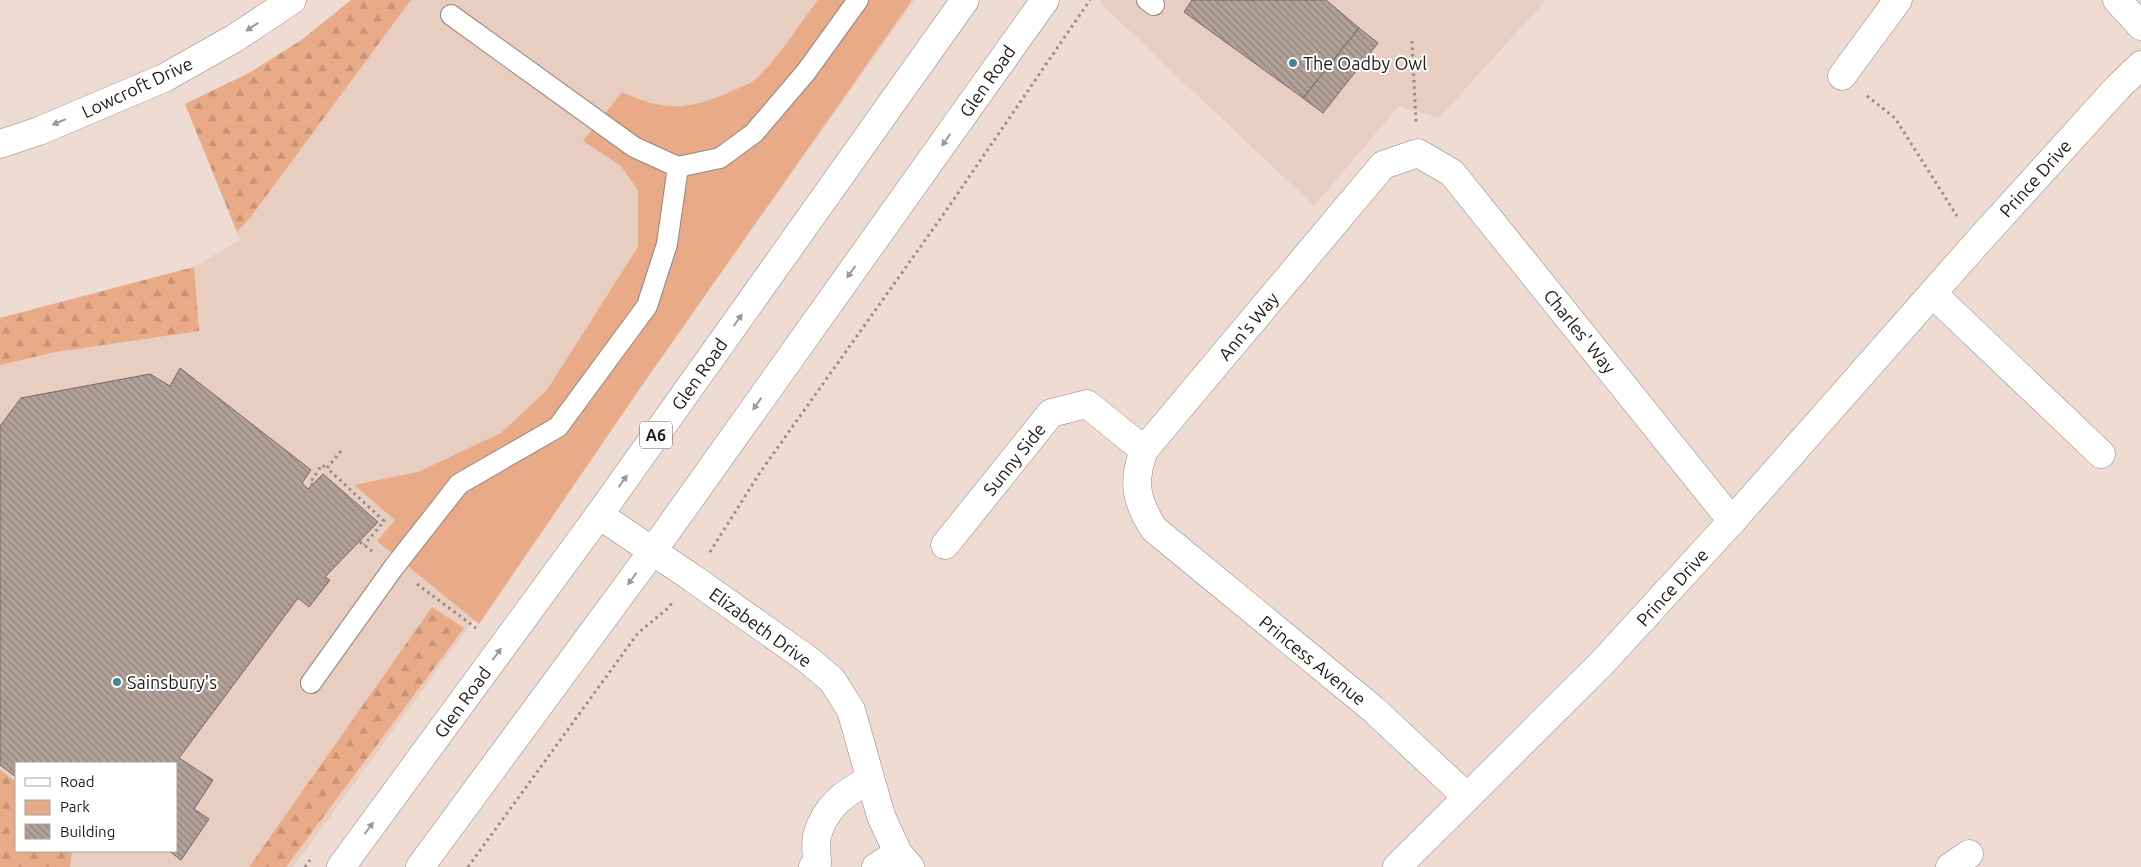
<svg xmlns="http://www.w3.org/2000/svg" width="2141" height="867" font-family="Ubuntu,sans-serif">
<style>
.built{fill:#e8cec1;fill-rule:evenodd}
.green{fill:#e9aa87}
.forest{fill:url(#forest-firs)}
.building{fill:url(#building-back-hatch);stroke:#78675f}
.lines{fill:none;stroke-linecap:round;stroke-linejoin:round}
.service-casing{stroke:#96857c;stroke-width:22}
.minor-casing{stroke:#96857c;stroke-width:29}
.trunk-casing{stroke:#96857c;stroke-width:29}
.path{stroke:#988a84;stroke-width:3;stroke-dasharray:2.5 4;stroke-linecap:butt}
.service{stroke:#fff;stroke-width:20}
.minor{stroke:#fff;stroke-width:28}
.trunk{stroke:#fff;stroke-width:28}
.oneway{fill:#9b9896}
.poi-dot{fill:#458599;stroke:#fff;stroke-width:2}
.labels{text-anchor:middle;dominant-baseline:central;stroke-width:4;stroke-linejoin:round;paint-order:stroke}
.shield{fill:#fff;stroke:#635e5c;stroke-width:1}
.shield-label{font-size:16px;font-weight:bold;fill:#201916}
.poi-label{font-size:18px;fill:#201916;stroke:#fff;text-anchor:start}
.street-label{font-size:18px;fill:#201916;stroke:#fff}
</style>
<defs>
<pattern id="forest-firs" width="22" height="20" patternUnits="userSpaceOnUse" patternTransform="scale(1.25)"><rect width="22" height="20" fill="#e9aa87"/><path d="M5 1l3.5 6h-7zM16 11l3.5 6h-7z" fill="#c89274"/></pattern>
<pattern id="building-back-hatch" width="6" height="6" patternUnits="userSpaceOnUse" patternTransform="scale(1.25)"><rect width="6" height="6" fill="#b2a198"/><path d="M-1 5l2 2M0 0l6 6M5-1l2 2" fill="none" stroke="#90827b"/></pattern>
</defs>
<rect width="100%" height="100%" fill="#eedbd2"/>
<g class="built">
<path d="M351 0H915L463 635 293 867H0V318L194 267 240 240 185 104 251 72 303 39ZM16 763H176V851H16Z"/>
<path d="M1102 0H1546L1439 118 1399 106 1314 206 1100 3Z"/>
</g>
<path class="green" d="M818 0H912L641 387 479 624 377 541 395 520 354 485 418 472 501 433 547 390 638 247V190L621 166 583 141 622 92C664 112 690 110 732 91 740 87 750 84 756 79 780 56 798 26 818 0Z"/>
<g class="forest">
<path d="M351 0H411L249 219 237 232 185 104 251 72 303 39Z"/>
<path d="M194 267 199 331 55 352 0 365V318Z"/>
<path d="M432 607 464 628 286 867H249Z"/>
<path d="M0 770 16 782V851H72L70 867H0Z"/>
</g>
<g class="building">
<path d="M1192 0H1326L1359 28 1303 98 1184 12Z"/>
<path d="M1359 28 1378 43 1323 113 1303 98Z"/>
<path d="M180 368 311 470 302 483 308 489 323 474 378 522 325 577 330 580 309 607 298 598 179 758 213 780 194 809 209 819 181 860 169 851H176V763H16V777L0 765V426L21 398 150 374 170 386Z"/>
</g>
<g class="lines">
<g class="service-casing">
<g id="service">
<path d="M1147 0 1154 5"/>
<path d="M451 15 634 147 678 167 720 158 754 133 806 72 858 0"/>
<path d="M311 683 394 567 459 484 558 427 647 306 667 244 678 167"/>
</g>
</g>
<g class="minor-casing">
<g id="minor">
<path d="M2117 0 2141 26"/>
<path d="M1842 76 1898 0"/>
<path d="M0 144 39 131 164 78 235 38 292 0"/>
<path d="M1933 294 2101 454"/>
<path d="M599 515 691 577 807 659 832 680 851 710 881 816 898 853 910 867"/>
<path d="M945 545 1051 413 1087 404 1144 450"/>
<path d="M1467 797 1373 709 1154 529C1136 501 1132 482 1144 450L1383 165 1418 153 1452 173 1732 521"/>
<path d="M813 867 817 864C817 855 815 845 817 836 825 807 844 793 869 780"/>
<path d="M876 867 898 853"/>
<path d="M1397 867 1602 663 1732 521 1975 245 2118 87 2141 65"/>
<path d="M1950 867 1969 854"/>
</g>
</g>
<g class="trunk-casing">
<g id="trunk">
<path d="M341 867 599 515 965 0"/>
<path d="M420 867 652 552 1045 0"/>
</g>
</g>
<g class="path">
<path d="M1412 41 1416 122"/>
<path d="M1867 96 1895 118 1957 216"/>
<path d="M341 451 327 468 384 521 364 545"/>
<path d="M313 485 310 483 322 465 327 468"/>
<path d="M360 542 372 551"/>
<path d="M710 552 761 471 943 215 1090 0"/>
<path d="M417 584 476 628"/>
<path d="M305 867 310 860"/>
<path d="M468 867 638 633 667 609 672 603"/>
</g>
<use href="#service" class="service"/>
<use href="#minor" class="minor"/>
<use href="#trunk" class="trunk"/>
</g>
<defs><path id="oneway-solid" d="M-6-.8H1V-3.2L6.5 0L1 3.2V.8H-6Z" transform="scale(1.25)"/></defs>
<g class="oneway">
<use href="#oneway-solid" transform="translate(252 27) rotate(146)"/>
<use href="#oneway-solid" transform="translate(59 122) rotate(157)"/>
<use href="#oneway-solid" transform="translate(946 140) rotate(125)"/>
<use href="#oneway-solid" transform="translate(851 272) rotate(125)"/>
<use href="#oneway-solid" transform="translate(738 320) rotate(-55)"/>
<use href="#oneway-solid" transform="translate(757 404) rotate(125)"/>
<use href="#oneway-solid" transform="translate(623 481) rotate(-55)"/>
<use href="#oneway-solid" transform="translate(632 579) rotate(126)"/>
<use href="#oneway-solid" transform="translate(497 654) rotate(-54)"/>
<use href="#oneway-solid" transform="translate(369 828) rotate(-54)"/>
</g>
<g class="poi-dot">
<circle cx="1293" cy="63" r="5"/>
<circle cx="117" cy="682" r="5"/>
</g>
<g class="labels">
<rect class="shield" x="640" y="421.5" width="32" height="27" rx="4"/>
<g class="shield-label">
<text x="656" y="435">A6</text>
</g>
<g class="poi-label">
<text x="1303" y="63">The Oadby Owl</text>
<text x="127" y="682">Sainsbury's</text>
</g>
<g class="street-label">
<text transform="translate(987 81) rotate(-55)">Glen Road</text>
<text transform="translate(137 87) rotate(-25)">Lowcroft Drive</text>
<text transform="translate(2035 178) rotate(-48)">Prince Drive</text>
<text transform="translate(1248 326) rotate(-50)">Ann's Way</text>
<text transform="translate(1580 331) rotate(51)">Charles' Way</text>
<text transform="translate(699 374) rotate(-55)">Glen Road</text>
<text transform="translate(1014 459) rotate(-51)">Sunny Side</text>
<text transform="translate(1672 587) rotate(-48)">Prince Drive</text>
<text transform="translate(761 627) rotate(36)">Elizabeth Drive</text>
<text transform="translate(1313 660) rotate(39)">Princess Avenue</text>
<text transform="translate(462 702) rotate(-54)">Glen Road</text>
</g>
</g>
<rect x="15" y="762" width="162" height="90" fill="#ffffff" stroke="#a6a3a2"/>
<rect x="25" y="778" width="25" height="8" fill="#ffffff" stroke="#a6a3a2"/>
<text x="60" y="787" font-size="15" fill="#201916">Road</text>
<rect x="25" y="800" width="25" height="15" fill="#e9aa87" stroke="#a6a3a2"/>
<text x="60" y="812" font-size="15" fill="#201916">Park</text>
<rect x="25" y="824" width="25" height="15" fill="url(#building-back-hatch)" stroke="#a6a3a2"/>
<text x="60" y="837" font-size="15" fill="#201916">Building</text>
</svg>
